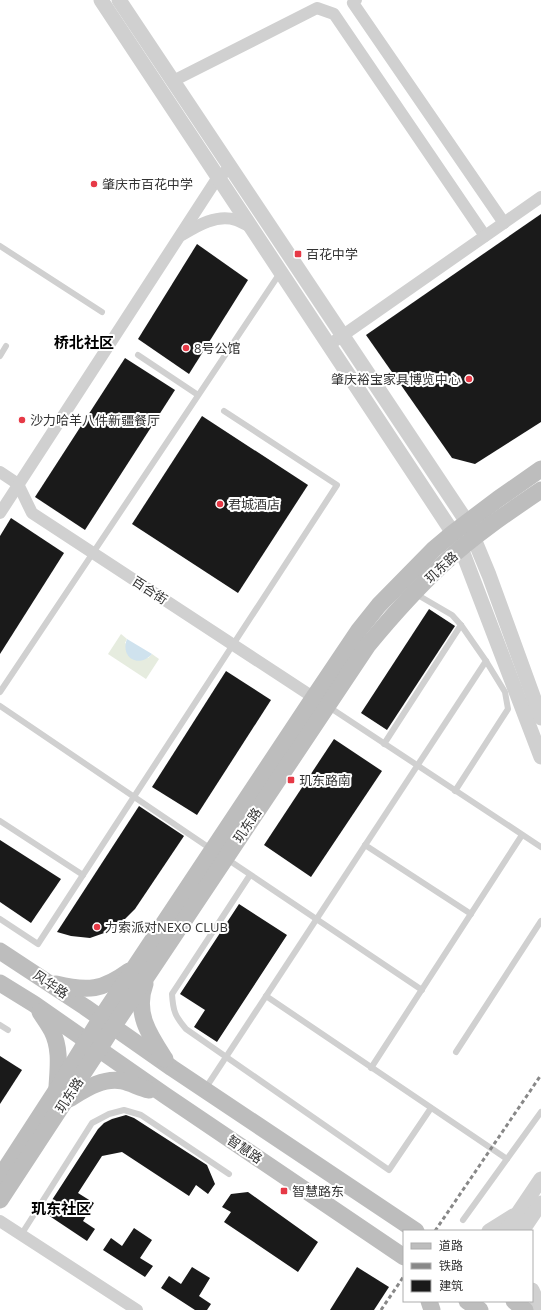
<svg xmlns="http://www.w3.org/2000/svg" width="541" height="1310" font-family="'Open Sans','Noto Sans SC',sans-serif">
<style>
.green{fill:#e6ecdf}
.water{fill:#cfe2ee}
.building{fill:#1a1a1a}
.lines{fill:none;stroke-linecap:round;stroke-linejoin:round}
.service{stroke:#d0d0d0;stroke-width:6}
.minor{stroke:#d0d0d0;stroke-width:12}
.tertiary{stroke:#d0d0d0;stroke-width:15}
.secondary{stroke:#bdbdbd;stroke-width:17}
.rail{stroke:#888;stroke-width:3;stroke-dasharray:4 3;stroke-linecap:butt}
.poi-dot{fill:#e63946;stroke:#fff;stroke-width:1.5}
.labels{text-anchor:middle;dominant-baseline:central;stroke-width:4;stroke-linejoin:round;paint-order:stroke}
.poi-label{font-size:13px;fill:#333;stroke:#fff;text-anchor:start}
.street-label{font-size:13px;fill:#333;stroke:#fff}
.quarter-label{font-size:15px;font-weight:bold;fill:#000;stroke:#fff}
</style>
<rect width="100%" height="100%" fill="#fff"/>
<path class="green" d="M121 634 127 639 125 643 148 658 152 654 159 659 146 679 108 654Z"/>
<path class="water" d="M127 639 152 654C138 669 120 657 127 639Z"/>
<g class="building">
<path d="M541 214V422L475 464 452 458 366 335Z"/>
<path d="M197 244 248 280 189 374 138 339Z"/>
<path d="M125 358 175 390 85 530 35 497Z"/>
<path d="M202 416 308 485 238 593 132 524Z"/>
<path d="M11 518 64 553 0 654V536Z"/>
<path d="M429 609 455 626 387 730 361 713Z"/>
<path d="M226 671 271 700 197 815 152 787Z"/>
<path d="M334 739 382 771 311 877 264 845Z"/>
<path d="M139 806 184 836 135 909 122 922 107 932 90 938 71 936 57 932Z"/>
<path d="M0 840 61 879 31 923 0 902Z"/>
<path d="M239 904 287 935 217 1042 194 1027 205 1010 180 994Z"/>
<path d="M0 1056 22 1070 0 1104Z"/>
<path d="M126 1115 134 1118 207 1165 215 1184 208 1194 196 1185 189 1196 122 1152 102 1156 78 1193 94 1203 83 1221 95 1229 87 1241 45 1213 53 1201 52 1200 98 1129 104 1123 112 1119Z"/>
<path d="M248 1192 318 1242 298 1272 224 1222 231 1212 222 1207 231 1194Z"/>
<path d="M134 1228 152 1240 140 1258 153 1266 145 1277 103 1250 111 1238 122 1246Z"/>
<path d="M192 1267 210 1278 199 1296 211 1304 207 1310H195L161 1288 169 1276 181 1284Z"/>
<path d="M357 1267 389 1287 374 1310H330Z"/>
</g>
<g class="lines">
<g class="service">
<path d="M0 246 102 312"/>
<path d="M138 355 198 395"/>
<path d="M0 356 6 346"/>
<path d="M416 594 452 615 461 625 486 661 505 692 508 709 455 791"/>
<path d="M0 692 280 273"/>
<path d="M0 706 211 849"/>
<path d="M329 707 541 847"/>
<path d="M384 744 461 625"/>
<path d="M0 821 83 875"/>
<path d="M365 845 471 914"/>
<path d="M227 859 422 990"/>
<path d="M250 875 172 994C173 1011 175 1016 186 1029L389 1170 431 1108"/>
<path d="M0 919 38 944 337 485 224 411"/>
<path d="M266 996 507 1159"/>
<path d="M0 1025 8 1030"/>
<path d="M456 1052 541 921"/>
<path d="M371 1068 522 835"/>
<path d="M205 1089 486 661"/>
<path d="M463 1220 541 1112"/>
<path d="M21 1235 92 1123 109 1114 124 1110 141 1115 229 1174"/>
</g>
<g class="minor">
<path d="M356 0 353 3 504 223"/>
<path d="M173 81 317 8 334 14 485 236"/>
<path d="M182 235C198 225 217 214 236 220 241 222 246 225 251 227"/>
<path d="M329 345 541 197"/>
<path d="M0 472 18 484 32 513 319 701"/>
<path d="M0 513 218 177 225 172"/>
<path d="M0 1221 137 1310"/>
</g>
<g class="tertiary">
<path d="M101 0 453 533 461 548 541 757"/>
<path d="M119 0 467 522 489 575 541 718"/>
<path d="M489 1231 513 1216"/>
<path d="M506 1231 541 1179"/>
<path d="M522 1231 541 1203"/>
<path d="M532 1290 541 1310"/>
</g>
<g class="secondary">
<path d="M0 951 85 1007 172 1068 416 1231"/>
<path d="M0 983 34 1004 166 1096 404 1257"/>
<path d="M56 984C88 992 103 990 129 971"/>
<path d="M145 984C134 1013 150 1036 165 1059"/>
<path d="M40 1012C44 1018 49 1025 52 1031 61 1049 58 1068 57 1087"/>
<path d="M69 1099C84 1090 103 1077 122 1081 131 1083 140 1088 149 1090"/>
<path d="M0 1177 56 1091 101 1018 314 697 359 630 379 605 434 549 453 533 498 499 541 469"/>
<path d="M0 1200 99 1049 113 1027 368 645C392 616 416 589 443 564 473 536 507 513 541 490"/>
<path d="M429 1301 432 1310"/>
<path d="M467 1301 480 1310"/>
<path d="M514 1301 525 1310"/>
</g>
<g class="rail">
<path d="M435 1231 541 1075"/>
<path d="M381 1310 404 1276"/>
</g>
</g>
<g class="poi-dot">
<circle cx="94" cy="184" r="4"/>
<rect x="294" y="250" width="8" height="8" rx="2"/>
<circle cx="186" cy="348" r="4"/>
<circle cx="469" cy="379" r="4"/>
<circle cx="22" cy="420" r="4"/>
<circle cx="220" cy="504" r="4"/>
<rect x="287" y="776" width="8" height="8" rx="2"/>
<circle cx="97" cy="927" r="4"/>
<rect x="280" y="1187" width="8" height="8" rx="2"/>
</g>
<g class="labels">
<g class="poi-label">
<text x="102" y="184">肇庆市百花中学</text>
<text x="306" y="254">百花中学</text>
<text x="194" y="348">8号公馆</text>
<text x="461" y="379" text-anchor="end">肇庆裕宝家具博览中心</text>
<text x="30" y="420">沙力哈羊八件新疆餐厅</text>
<text x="228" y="504">君城酒店</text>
<text x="299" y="780">玑东路南</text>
<text x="105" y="927">力索派对NEXO CLUB</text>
<text x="292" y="1191">智慧路东</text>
</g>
<g class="street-label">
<text transform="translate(441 567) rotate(-43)">玑东路</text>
<text transform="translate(150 590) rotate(33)">百合街</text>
<text transform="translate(247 825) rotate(-56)">玑东路</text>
<text transform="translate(51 984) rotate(34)">风华路</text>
<text transform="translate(69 1095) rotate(-57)">玑东路</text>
<text transform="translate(245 1149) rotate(34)">智慧路</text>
</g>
<g class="quarter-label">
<text x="84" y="342">桥北社区</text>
<text x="61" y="1208">玑东社区</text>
</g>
</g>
<rect x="403" y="1230" width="130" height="72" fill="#ffffff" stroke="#adadad"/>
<rect x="411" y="1243" width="20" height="6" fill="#bdbdbd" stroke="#adadad"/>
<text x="439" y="1250" font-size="12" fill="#333333">道路</text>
<rect x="411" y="1263" width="20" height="6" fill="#888888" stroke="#adadad"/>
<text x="439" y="1270" font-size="12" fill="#333333">铁路</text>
<rect x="411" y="1280" width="20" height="12" fill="#1a1a1a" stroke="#adadad"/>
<text x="439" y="1290" font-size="12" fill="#333333">建筑</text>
</svg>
